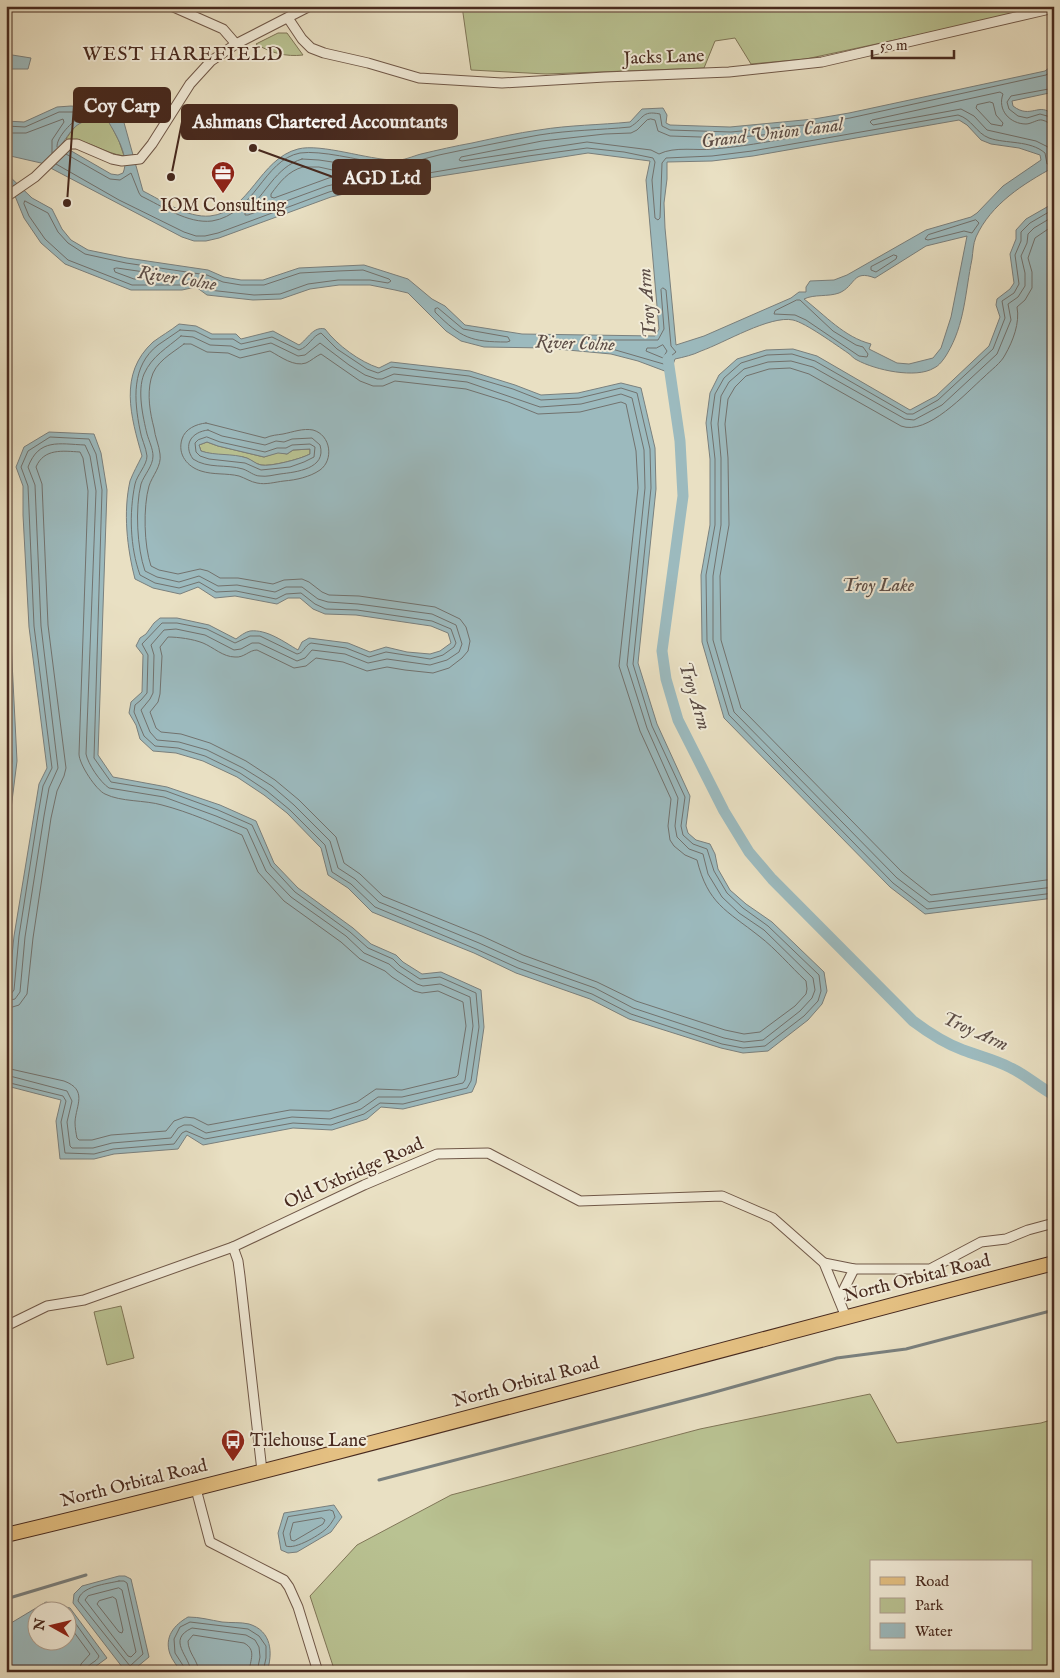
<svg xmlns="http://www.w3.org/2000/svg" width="1060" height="1678" font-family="'IM FELL English',serif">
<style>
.green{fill:#b9c292;stroke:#807658;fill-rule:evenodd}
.water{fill:#9cbabe;stroke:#7a807e;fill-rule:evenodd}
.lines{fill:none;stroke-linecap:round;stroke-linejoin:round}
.shore{stroke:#72726e;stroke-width:1}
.stream{stroke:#7a807e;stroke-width:3}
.canal{stroke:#9cbabe;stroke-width:11}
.street-casing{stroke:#705848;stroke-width:11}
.primary-casing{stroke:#482a1f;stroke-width:16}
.street{stroke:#f1ebd8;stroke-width:9}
.primary{stroke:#e4c082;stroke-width:14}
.labels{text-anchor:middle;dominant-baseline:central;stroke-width:4;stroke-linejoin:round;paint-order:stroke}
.street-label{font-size:18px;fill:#482a1f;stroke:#f1ebd8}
.poi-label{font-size:18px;fill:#482a1f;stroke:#f1ebd8}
.water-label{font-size:19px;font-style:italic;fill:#5d4e47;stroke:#f1ebd8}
.quarter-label{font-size:20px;letter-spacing:1px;fill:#482a1f;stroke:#f1ebd8}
.leader{fill:none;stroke:#482a1f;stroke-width:2}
.callout-dot{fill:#482a1f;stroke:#f1ebd8;stroke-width:2}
.callout{fill:#482a1f;stroke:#482a1f;stroke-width:2}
.callout-label{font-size:19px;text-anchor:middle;font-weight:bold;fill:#fff}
</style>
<rect width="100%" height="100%" fill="#e9e0c3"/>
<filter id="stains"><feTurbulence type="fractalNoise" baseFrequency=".004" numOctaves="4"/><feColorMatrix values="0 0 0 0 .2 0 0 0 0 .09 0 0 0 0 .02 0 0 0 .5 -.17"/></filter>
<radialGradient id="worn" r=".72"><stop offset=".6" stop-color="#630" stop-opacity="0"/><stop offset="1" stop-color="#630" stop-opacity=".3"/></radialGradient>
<g class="green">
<path d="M462 6H1054L806 59 751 64 735 38 715 41 704 68 546 74 471 70Z"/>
<path d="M278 33H287L303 55C286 57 271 53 256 44Z"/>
<path d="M98 119 109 121 119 141 124 156C103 153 88 139 66 139 76 124 79 120 98 119Z"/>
<path d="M207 442 218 446 264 457 278 452 287 454 293 450 310 449V454C301 459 270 467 261 465 254 464 250 458 243 457 229 456 214 456 201 451L199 445Z"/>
<path d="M121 1306 134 1358 107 1365 94 1312Z"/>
<path d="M870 1394 897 1443 1041 1423 1054 1419V1672H335L310 1596 357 1545 451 1495 700 1429ZM871 1562H1031V1649H871Z"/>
</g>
<g class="water">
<path d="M6 54 31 58 28 69H6Z"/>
<path d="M1054 64V92L1012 101 1013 106C1031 120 1039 101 1053 115L1054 167C1023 184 991 204 976 237 973 244 973 252 972 259 965 293 965 324 947 354 944 359 939 366 934 368 916 379 875 370 857 360 854 359 851 355 848 353 836 345 806 323 793 320 770 315 724 343 701 351 693 355 684 357 675 359L670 373 638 361 611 354 546 348 484 347 461 341 446 331 408 293 395 290 370 285H339L310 289 281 299 253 300 207 295 196 287 182 290H131L65 264 41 243 24 218 15 196 6 189V173L32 198 52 209 62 229 71 240 88 250 127 258 208 270 224 277 241 280H263L299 268 364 265 408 279 432 299 445 306 465 325 522 334 655 336 659 329 646 180 650 161 588 153 383 185 331 197 219 238 206 241H194L182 237 41 163 6 155V121L24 122 57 107 71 106 118 110 123 119 143 191C163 201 187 218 210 216 250 212 259 159 298 149 321 143 368 160 395 160 403 161 413 156 421 154 438 150 455 146 472 143 495 138 517 133 539 130 569 125 600 125 630 122L642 109 663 108 667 115 666 123 670 125 730 127 814 119 849 113 1045 71ZM98 119 108 121C116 135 130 157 123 173L118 175 111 174 61 145C74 128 75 121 98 119ZM959 120 967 125 981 140 991 144 1019 148 1040 155 1041 160 1003 186 977 213 971 217 926 230 847 275 834 280 810 281 806 287V292H799L791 298 768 308 704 336 676 345 665 228 664 203 667 179V162L712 161 753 156ZM967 236 951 317 941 348 933 358 909 364 897 363 869 349 871 344C844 337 826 316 804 299 814 294 828 297 839 293 856 286 852 269 875 278L926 246Z"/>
<path d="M1054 203V898L925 914 890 887 724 718 702 642 701 575 710 525V459L706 423 710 393 719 375 737 359 766 350 793 349 817 356 910 410 936 396 989 346 1000 317 996 305 997 299 1010 289 1014 283 1010 254 1016 239V230L1026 219Z"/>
<path d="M179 324 196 326 212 334H236L241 339 273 331 299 345C308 339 313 326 325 329 337 345 360 362 379 368L391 362 470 371 515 385 541 395 578 393 621 383 641 388 655 448 656 489 638 663 657 724 690 796 686 826 688 833 696 840 710 844 715 854 718 869 730 890 746 904 772 922 824 972 827 991 822 1004 808 1020 768 1051 743 1053 721 1048 629 1019 590 999 516 973 474 953 372 912 348 888 328 875 321 848 287 813 264 795 237 777 203 761 176 753 153 751 140 739 136 725 129 713 131 702 142 692 143 655 136 646 140 638 146 634 154 623 160 618H177L209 625 236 639C240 636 245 632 250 631 267 629 284 642 298 650L302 642 309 638 348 643 370 652 386 647 407 652 430 654 440 651 451 643 448 633 431 626 356 615 325 614 313 609 300 598H288L277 604 235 596 215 598 198 587 180 594 153 588 135 579C127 548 123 512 130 481 133 473 138 464 142 456 131 417 118 374 153 342 161 336 170 331 179 324ZM207 442 218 446 264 457 278 453 287 454 293 450 310 449V454C301 459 270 467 261 465 256 464 252 460 247 458 232 453 216 456 201 451L199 445Z"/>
<path d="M49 432 94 434 101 453 107 490 98 755 113 777 167 787 220 805 256 821 274 863 298 888 353 928 371 944 396 955 403 962 422 974 441 972 481 990 484 1027 476 1083 472 1092 403 1109 381 1107 367 1119 332 1130 293 1128 203 1145 187 1135 178 1149 114 1154 94 1159H60L56 1121 61 1100 7 1086 6 1014 14 936 39 784 47 768 29 627 23 515V486L16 467 24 447Z"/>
<path d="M6 542 17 761 6 849Z"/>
<path d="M334 1505 342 1517 331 1532 297 1552 288 1553 281 1550 278 1533 284 1513Z"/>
<path d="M119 1576H125L131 1579 149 1657 131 1672H126L73 1603 74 1594 82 1586Z"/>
<path d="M46 1602 70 1608 107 1658 88 1672H6V1626ZM38 1610H68V1640H38Z"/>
<path d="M188 1617C200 1617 210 1620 222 1622 231 1623 241 1622 249 1624 272 1631 273 1653 267 1672H181C178 1667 172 1660 170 1654 164 1637 174 1625 188 1617Z"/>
</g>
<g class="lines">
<g class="shore">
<path d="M1054 88 1011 96 1007 102 1009 109 1018 116 1027 118 1040 114 1054 118"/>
<path d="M990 102 993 103 996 115 1003 123 1002 126 991 124 976 108 977 105Z"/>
<path d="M651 119 655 120 658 131 670 136 731 138 793 132 796 134 794 137C767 142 740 147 713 149 697 151 675 146 659 154L651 150 587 142 462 161 459 160 461 157 542 141 605 134 631 133 637 130 647 120Z"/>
<path d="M1054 125C1049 124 1047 121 1042 120 1038 119 1031 124 1026 124 1010 124 997 110 1003 94L1000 92 872 120 870 122 873 125 961 109 974 116 987 130 1036 141 1048 147 1054 157"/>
<path d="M6 126 25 127 59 112H81V116C73 121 56 137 57 147"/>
<path d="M6 133H26L63 119 64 122 52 140V153"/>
<path d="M66 154 110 179 120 180 131 173 139 193 141 196C162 206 188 224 212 221 255 214 263 160 300 153 321 150 358 160 379 163 385 164 392 166 398 165 412 163 426 158 439 155 472 148 506 141 539 135 570 130 600 130 630 127 644 119 641 110 660 114L662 126 670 130 731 132 815 124 850 118 1046 75 1054 70"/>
<path d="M302 159 319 160 379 169 381 172 379 174 327 186 248 215H245V212C266 195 275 167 302 159Z"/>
<path d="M56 164 119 200 184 232 196 236H205L218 233 329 192 347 187 528 156 587 148 624 152 653 158 655 162 652 180 655 218 658 220 660 218 662 163 666 158 712 156 752 151 958 115C972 119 976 133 989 138 1006 144 1030 140 1045 153L1047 164 1054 163"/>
<path d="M303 167H319L337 171 339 173 337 175 274 198 271 197V194C280 182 288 171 303 167Z"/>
<path d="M25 201 48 213 58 232 68 243 85 254 126 263 207 275 223 282 241 285H264L300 273 338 271 363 270 389 279 391 281 388 283 370 280H338L308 284 280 294 254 295 209 290 196 282 182 285H132L68 260 45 239 29 216 24 204Z"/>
<path d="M1054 209 1030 223 1021 232V241L1015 255 1019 284 1014 293 1002 301 1005 318 993 349 938 400 913 414H907L815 361 792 354 767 355 741 363 724 378 715 394 711 423 715 459V525L706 575 707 641 729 715 893 883 927 909 1054 893"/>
<path d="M1054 216 1034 228 1028 234 1027 243 1021 256 1025 273V286L1018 297 1008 304 1011 320 997 354 942 405 914 420 905 419 813 367 791 361 768 362 744 369 729 382 721 396 718 424 721 458V525L713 576V640L734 712 897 878 929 902 1054 887"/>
<path d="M976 220 979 223 972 233 964 231 928 240 925 239 928 235Z"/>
<path d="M1054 225 1035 238 1028 258 1032 272V288L1025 300 1017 307C1020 323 1013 341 1005 355 1001 363 991 370 984 377 966 393 927 436 901 426L809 374 790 368 769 369 746 376 735 387 728 399 725 424 728 458 729 525 720 576 721 640 741 708 902 872 931 895 1054 879"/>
<path d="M894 255 897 256 896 259 876 272 871 270V267Z"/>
<path d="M117 268 158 274 159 277 157 279H134L115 272 114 269Z"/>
<path d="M663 288 666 290 671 346 676 352 671 356 667 365 612 349 579 344 581 340H658L664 329 661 290Z"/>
<path d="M797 300H800L833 331 856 345 863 347 868 354 867 357 859 356 806 320 795 315 774 314 775 311Z"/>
<path d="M438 308 463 329 508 337 510 341 507 342C471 342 461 338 435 312V309Z"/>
<path d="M180 330 195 331 211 339H233L241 344 272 337 299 350C309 347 312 336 321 333L337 349 367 369 378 373 392 367 469 376 513 389 541 400 579 398 621 388 637 393 650 449 651 488 633 664 652 726 685 797 681 826 683 835 693 844 707 849 714 871 727 893 743 908 768 926 819 975 821 991 818 1001 804 1016 765 1046 743 1048 722 1044 631 1014 592 994 518 968 476 949 375 907 351 884 332 872 325 845 290 810 267 791 240 773 205 756 178 748 155 746 144 736 134 712 135 705 141 700 147 693 148 655 142 644 162 623H177L207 629 235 643 250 636H260L297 654C304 653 304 646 311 643L346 648 369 657 386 652 430 659 443 655 454 647 456 643 451 629 432 621 357 610 326 609 315 604 301 593 286 594 276 599 236 591 216 592 199 582 179 588 155 583 140 575C130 547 129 513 135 484 137 475 147 465 147 456 146 447 141 438 140 430 134 400 131 366 158 345 165 340 173 335 180 330Z"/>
<path d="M181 336 193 337 210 345 231 346 240 350 271 343 298 356 305 355 320 343 349 365 365 375 377 379H382L394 374 467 382 540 407 581 404 621 394 632 398 644 450 645 488 627 665 647 728 678 798 675 826 677 837 689 849 703 854 708 874 722 897 739 913 764 930 813 978 815 990 812 998 800 1011 763 1040 744 1042 724 1038 633 1008 595 988 521 962 479 943 379 902 355 879 338 868 330 841 294 805 272 786 243 768 207 750 179 742 157 740 150 732 141 710 150 699 153 693 154 655 151 645 164 630 176 629 205 635 234 650 241 649 252 643H259L297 661 305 658 312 650 345 654 368 663 387 659 430 665 447 660 459 652 462 644 456 625 432 614 358 604 328 602 318 599 302 587H286L275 592 237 585 218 586 199 576 179 582 157 577 145 571C137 548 135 508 141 484 144 475 153 466 153 456 153 449 149 441 147 434 143 417 137 391 144 374 152 356 167 348 181 336Z"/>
<path d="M184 344H191L207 352 228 353 240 358 270 351C281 357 294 367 306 363 311 361 316 356 321 354L360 381 373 386H383L395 381 466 389 508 402 538 414 580 412 621 402 626 404 636 451 638 488 619 666 640 731 671 799 668 826 670 840 674 846 685 855 697 860C708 904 726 910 759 936 776 949 790 966 806 981L807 989 806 994 795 1006 760 1032 744 1034 725 1030 636 1001 597 982 523 955 482 936 383 896 360 874 344 863 336 837 299 800 275 780 246 761 210 743 181 734 161 732 156 728 150 712 158 702 160 694 162 656 160 647 168 637C178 637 193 639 203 643 213 647 223 657 235 657 244 658 249 650 257 650L294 668 306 666 316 658 343 662 367 671 387 667 405 670 433 673 449 668 462 658 468 651 470 641 466 627 460 619 435 607 359 596 329 595 322 592 309 582 302 579 284 580 273 584 238 578H220L208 571 200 569 178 574 159 570 151 566C144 546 143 507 149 486 152 476 162 466 160 454 159 445 155 437 154 428 150 413 147 395 151 379 155 362 171 354 184 344Z"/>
<path d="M663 345 667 351 663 358 646 351 647 348H656Z"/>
<path d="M206 423 265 438C272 435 277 435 283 434 293 432 303 428 313 430 331 435 334 460 320 470 310 477 296 480 284 481 275 482 266 485 257 483 251 482 245 478 239 476 227 473 213 475 201 471 188 467 177 455 182 439 185 429 196 424 206 423Z"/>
<path d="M208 430 222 436 265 445 276 441 284 442 292 439 312 438 320 445C327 469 296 472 280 474 273 475 267 477 260 476 254 476 249 471 243 469 226 464 208 469 193 459 183 445 191 432 208 430Z"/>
<path d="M207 437 220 442 265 452 277 448H286L292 445 310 444 315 447 314 457 304 462 290 467 261 470 245 463 209 459 200 456 196 452 195 443 198 440Z"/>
<path d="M6 647 12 761 6 806"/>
<path d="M6 995 11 994 14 990 19 936 38 815 43 786 52 768 34 626 28 486 21 467 28 451 50 437 89 439 96 454 102 490 94 758 111 782 166 791 218 810 252 825 271 866 295 892 350 932 368 948 393 959 400 966 420 979 440 977 476 993 479 1027 471 1081 467 1088 403 1104 380 1103 364 1114 331 1125 293 1123 205 1139 186 1131 182 1133 174 1144 113 1149 94 1154 65 1153 61 1122 66 1101 63 1096 6 1082"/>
<path d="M6 1001 15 999 20 992 25 937 44 816 49 788 58 768 41 626 35 485 28 467C39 438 59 444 85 445L90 456 96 491 86 754C88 764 100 782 109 788L164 797 216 816 247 829 266 871 291 897 346 936 364 953 389 964 397 971 417 984 423 986 440 984 470 997 473 1026 465 1080 463 1083 402 1097H378L361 1109 330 1119 292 1117 206 1133 191 1125H184L178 1128 171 1138 112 1143 93 1148H72L70 1146 67 1122 72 1101 67 1091 6 1075"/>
<path d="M6 1009 19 1005 27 994 33 938 51 818 57 791 64 776 66 768 48 625 42 484 36 467C44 448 63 451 80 452L83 458 88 491 79 754C79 764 96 790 105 794 121 802 145 800 162 805 189 812 216 824 242 835L258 872 284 901 341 942 360 959 385 971 392 977 414 991 422 993 438 991 463 1002 466 1026 458 1075 456 1077 402 1090 376 1089 357 1102 329 1111 290 1110 208 1125 194 1118 185 1117 174 1121 166 1131 111 1135 92 1140H79L77 1138C76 1133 75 1128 75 1122 76 1105 88 1090 64 1081L6 1068"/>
<path d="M330 1510 333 1511 335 1517C333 1520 331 1524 328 1527 322 1534 295 1550 286 1546L283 1533 288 1517Z"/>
<path d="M322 1518 325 1520 323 1524 294 1541 291 1540 290 1534 293 1523Z"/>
<path d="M119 1581H124L127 1583 143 1654 130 1666 78 1601C80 1586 107 1584 119 1581Z"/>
<path d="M119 1588 122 1590 136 1652 131 1657 128 1656 85 1600 88 1596Z"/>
<path d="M113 1597 116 1599 123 1630 122 1633 119 1632 97 1604 99 1601Z"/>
<path d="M68 1613 99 1656C97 1663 86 1663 86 1672"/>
<path d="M68 1624 90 1654 81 1664 79 1672"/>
<path d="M185 1672 184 1667 175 1653 174 1639 180 1627 190 1622 248 1629 259 1636 266 1646V1658L263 1672"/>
<path d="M191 1672C190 1656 166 1640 192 1628L246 1635 255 1640 259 1647 260 1657 257 1672"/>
<path d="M199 1672C198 1660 188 1653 188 1641L193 1635 244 1643C257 1650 250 1660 249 1672"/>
</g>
<g class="stream">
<path d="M379 1480 708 1394 837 1358 906 1349 1054 1310"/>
<path d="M6 1599 86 1575"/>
</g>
<path class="canal" d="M668 359 680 441 683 496 662 651 666 679 678 720 724 811 749 852 772 879 913 1021C929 1033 944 1043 963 1050 979 1056 996 1060 1011 1068 1026 1075 1039 1087 1054 1095"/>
<g class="street-casing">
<g id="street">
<path d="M171 6 223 29 236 44"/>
<path d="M288 18 302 39 311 48 324 53 368 63 419 78 502 83 605 77 729 72 822 62 1054 8"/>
<path d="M6 197 35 177 69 144H77L112 159 122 161 140 159 152 144 190 84 211 61 236 44 310 6"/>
<path d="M233 1247 238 1261 240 1276 262 1471"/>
<path d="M824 1263 854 1269H930L981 1242 1006 1239 1028 1230 1054 1223"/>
<path d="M839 1299 854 1269"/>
<path d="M6 1326 47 1306 84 1300 233 1247 364 1185 437 1154 488 1153 580 1201 722 1196 773 1218 824 1263 846 1317"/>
<path d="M196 1489 210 1542 284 1580 289 1587 298 1607 318 1672"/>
</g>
</g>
<g class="primary-casing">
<path id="primary" d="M6 1535C357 1451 704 1353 1054 1263"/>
</g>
<use href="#street" class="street"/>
<use href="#primary" class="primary"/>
</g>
<defs>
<g id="office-pin" transform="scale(1.25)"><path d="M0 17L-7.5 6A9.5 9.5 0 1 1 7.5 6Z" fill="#8f2418" stroke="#f1ebd8"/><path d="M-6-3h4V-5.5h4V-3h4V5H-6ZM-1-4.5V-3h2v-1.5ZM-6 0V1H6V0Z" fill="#fff"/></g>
<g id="bus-pin" transform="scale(1.25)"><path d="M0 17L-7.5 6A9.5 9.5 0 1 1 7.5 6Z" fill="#8f2418" stroke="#f1ebd8"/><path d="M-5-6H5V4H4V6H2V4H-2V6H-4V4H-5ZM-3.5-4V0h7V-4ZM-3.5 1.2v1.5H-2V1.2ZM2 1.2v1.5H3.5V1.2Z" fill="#fff"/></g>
</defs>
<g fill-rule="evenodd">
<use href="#office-pin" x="223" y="173"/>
<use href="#bus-pin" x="233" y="1441"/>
</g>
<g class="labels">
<g class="street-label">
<text transform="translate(664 58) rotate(-2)">Jacks Lane</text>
<text transform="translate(354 1174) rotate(-24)">Old Uxbridge Road</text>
<text transform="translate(917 1279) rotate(-14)">North Orbital Road</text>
<text transform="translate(526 1383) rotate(-15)">North Orbital Road</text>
<text transform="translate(134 1484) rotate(-14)">North Orbital Road</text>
</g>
<g class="poi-label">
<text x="223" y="206">IOM Consulting</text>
<text x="250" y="1441" text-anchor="start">Tilehouse Lane</text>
</g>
<g class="water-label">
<text transform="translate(772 134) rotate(-7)">Grand Union Canal</text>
<text transform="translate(177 279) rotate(9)">River Colne</text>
<text transform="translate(648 303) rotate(-95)">Troy Arm</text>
<text transform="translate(575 344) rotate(2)">River Colne</text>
<text x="878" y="586">Troy Lake</text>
<text transform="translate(694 696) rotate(73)">Troy Arm</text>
<text transform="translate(975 1032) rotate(24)">Troy Arm</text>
</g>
<g class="quarter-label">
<text x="183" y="54">WEST HAREFIELD</text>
</g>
</g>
<path class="leader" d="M67 203L74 105M171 177L182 122M253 148L333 177"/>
<g class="callout-dot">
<circle cx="67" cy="203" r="5"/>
<circle cx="171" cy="177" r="5"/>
<circle cx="253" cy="148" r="5"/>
</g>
<g class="callout">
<rect x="74" y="88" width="96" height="34" rx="5"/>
<rect x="182" y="105" width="275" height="34" rx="5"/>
<rect x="333" y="160" width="97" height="34" rx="5"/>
</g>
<g class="callout-label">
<text x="122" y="112">Coy Carp</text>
<text x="320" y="128">Ashmans Chartered Accountants</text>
<text x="382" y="184">AGD Ltd</text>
</g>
<rect width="1060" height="1678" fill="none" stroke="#e9e0c3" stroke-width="25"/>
<rect x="8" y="8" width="1045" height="1663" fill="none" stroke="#482a1f" stroke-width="2.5"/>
<rect x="12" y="12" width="1035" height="1653" fill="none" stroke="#482a1f"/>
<rect x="870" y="1560" width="162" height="90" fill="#f1ebd8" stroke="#ad9e8e"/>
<rect x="880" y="1577" width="25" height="8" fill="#e4c082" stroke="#ad9e8e"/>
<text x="915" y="1586" font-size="15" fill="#482a1f">Road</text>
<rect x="880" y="1598" width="25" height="15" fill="#b9c292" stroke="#ad9e8e"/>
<text x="915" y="1610" font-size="15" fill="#482a1f">Park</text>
<rect x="880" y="1623" width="25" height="15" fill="#9cbabe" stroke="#ad9e8e"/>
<text x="915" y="1636" font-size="15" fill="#482a1f">Water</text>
<g transform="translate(52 1626) rotate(278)"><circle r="24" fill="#f1ebd8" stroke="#ad9e8e"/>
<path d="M0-4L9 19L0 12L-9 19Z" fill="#8f2418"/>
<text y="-8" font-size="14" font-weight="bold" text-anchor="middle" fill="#482a1f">N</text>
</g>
<path d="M872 50v8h82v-8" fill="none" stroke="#482a1f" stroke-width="2.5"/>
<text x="880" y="50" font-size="15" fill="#482a1f" stroke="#f1ebd8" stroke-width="4" paint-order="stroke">50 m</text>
<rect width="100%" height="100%" filter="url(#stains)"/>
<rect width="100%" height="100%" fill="url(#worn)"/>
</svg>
